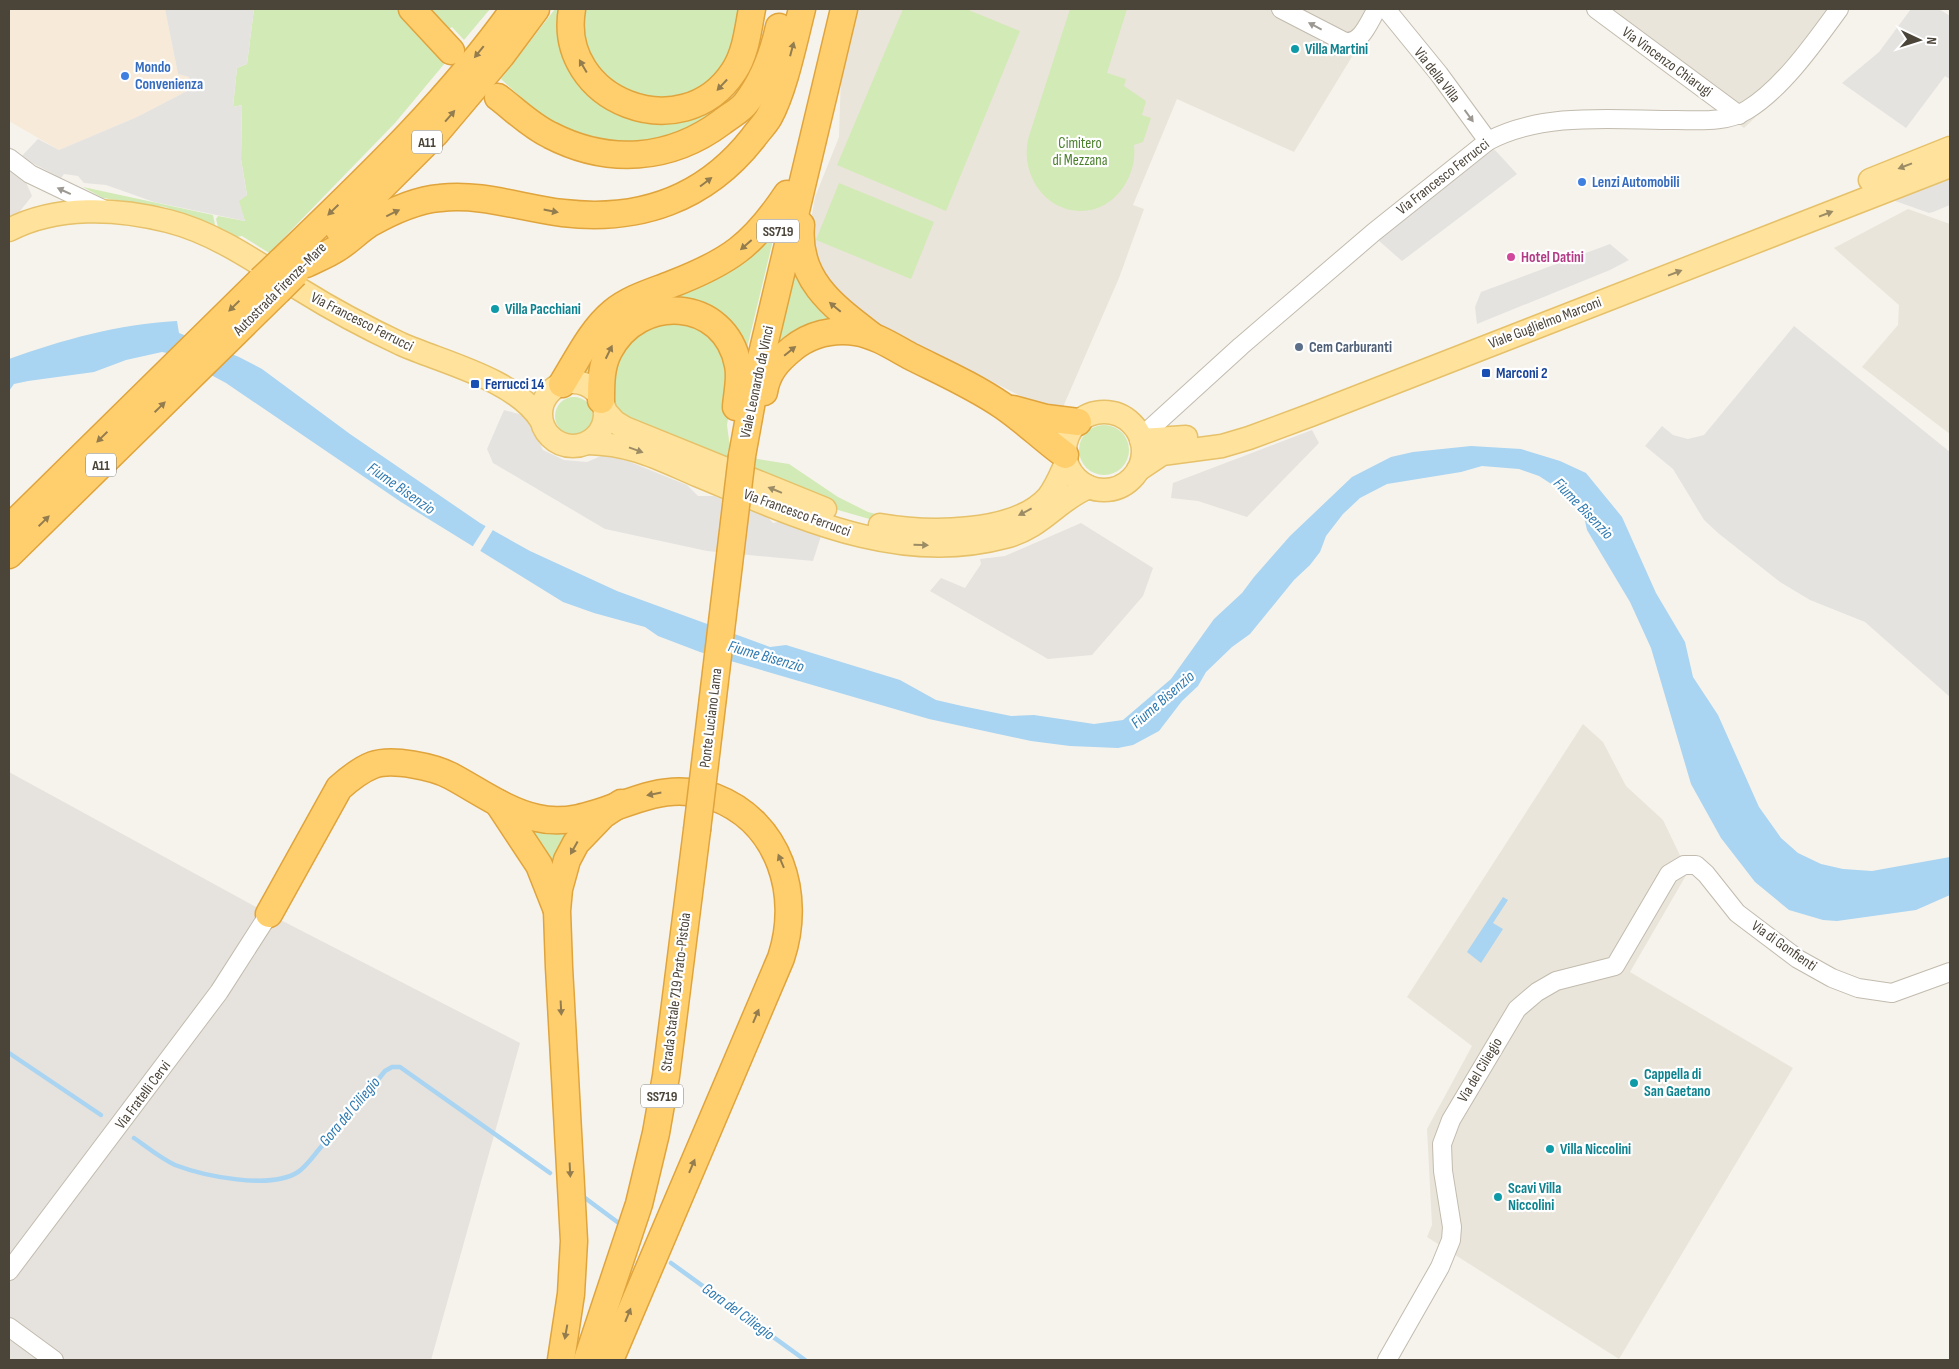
<svg xmlns="http://www.w3.org/2000/svg" width="1959" height="1369" font-family="'Sofia Sans Condensed',sans-serif">
<style>
.residential{fill:#eae5da}
.commercial{fill:#f7ead8}
.industrial{fill:#e6e2dd}
.green{fill:#d2eab5}
.parking{fill:#e5e3e0}
.water{fill:#a9d4f2}
.pier{fill:#f6f3ec}
.lines{fill:none;stroke-linecap:round;stroke-linejoin:round}
.stream{stroke:#a9d4f2;stroke-width:4.5}
.minor-casing{stroke:#c2bbae;stroke-width:20}
.major-casing{stroke:#e6c16a;stroke-width:25}
.highway-casing{stroke:#e0a43c;stroke-width:29}
.minor{stroke:#fff;stroke-width:18}
.major{stroke:#ffe39c;stroke-width:22}
.highway{stroke:#ffcf6e;stroke-width:26}
.highway-bridge-casing{stroke:#e0a43c;stroke-width:29;stroke-linecap:butt}
.highway-bridge{stroke:#ffcf6e;stroke-width:26}
.oneway{fill:#9c9892}
.oneway2{fill:#937c4e}
.oneway3{fill:#9c8c66}
.culture-dot{fill:#0f9aa8;stroke:#fff;stroke-width:2}
.shop-dot{fill:#3f7fe0;stroke:#fff;stroke-width:2}
.hotel-dot{fill:#d1479c;stroke:#fff;stroke-width:2}
.service-dot{fill:#5c6f8a;stroke:#fff;stroke-width:2}
.transit-dot{fill:#1a4fb4;stroke:#fff;stroke-width:2}
.labels{text-anchor:middle;dominant-baseline:central;stroke-width:4.5;stroke-linejoin:round;paint-order:stroke}
.shield{fill:#fff;stroke:#817c74;stroke-width:1}
.shield-label{font-size:14px;font-weight:bold;fill:#4b4439}
.culture-label{font-size:15px;font-weight:bold;fill:#0d838f;stroke:#fff;text-anchor:start}
.street-label{font-size:15px;fill:#4b4439;stroke:#fff}
.shop-label{font-size:15px;font-weight:bold;fill:#366cbe;stroke:#fff;text-anchor:start}
.park-label{font-size:15px;fill:#4a7f2a;stroke:#fff}
.hotel-label{font-size:15px;font-weight:bold;fill:#b23c85;stroke:#fff;text-anchor:start}
.service-label{font-size:15px;font-weight:bold;fill:#4e5e75;stroke:#fff;text-anchor:start}
.transit-label{font-size:15px;font-weight:bold;fill:#164399;stroke:#fff;text-anchor:start}
.water-label{font-size:16px;font-style:italic;fill:#2e7ab2;stroke:#fff}
</style>
<rect width="100%" height="100%" fill="#f6f3ec"/>
<g class="residential">
<path d="M853 9H1381L1294 152 1177 99 1133 205 1144 209 1119 278 1063 407H1042L845 307 819 274 809 232 815 197 839 137 841 75Z"/>
<path d="M1589 9H1849L1796 79 1744 128Z"/>
<path d="M1908 209 1950 224V434L1862 367 1898 325 1899 305 1834 248Z"/>
<path d="M1583 724 1603 742 1626 786 1663 820 1688 872 1630 972 1793 1068 1619 1359 1427 1237 1432 1225 1427 1129 1472 1046 1407 997Z"/>
</g>
<path class="commercial" d="M9 9H165L178 74 189 77V90L137 117 59 150 9 121Z"/>
<g class="industrial">
<path d="M9 144 32 196 16 216 9 221Z"/>
<path d="M1312 430 1319 443 1247 517 1198 501 1171 498 1173 483Z"/>
<path d="M1081 523 1153 568 1143 596 1092 655 1048 659 930 591 941 578 965 588 981 564 980 559 1005 556Z"/>
<path d="M9 772 269 914 520 1043 431 1360H9Z"/>
</g>
<g class="green">
<path d="M254 9H397L443 56 445 63 395 123 269 253 242 236 236 237 218 227 216 219 218 216 245 221 238 201 247 195 241 159 242 105 233 107 237 68 247 64Z"/>
<path d="M428 9H490L464 40 452 27 449 29Z"/>
<path d="M555 9H566V36L634 114 745 77 723 105 701 124 655 141 617 143 563 128 539 114 501 79Z"/>
<path d="M580 9H743L740 41 700 95 644 103 591 67 578 18Z"/>
<path d="M903 9H966L1020 31 946 211 837 165Z"/>
<path d="M1070 9H1127L1107 73 1126 79 1124 86 1146 101 1142 115 1151 118 1143 142 1134 145C1138 176 1114 212 1080 211 1042 210 1019 170 1029 136Z"/>
<path d="M839 183 934 222 911 279 816 240Z"/>
<path d="M83 187 213 215 215 225 165 207 103 198Z"/>
<path d="M770 236 773 240 747 348 662 304 597 378 573 374 599 334Z"/>
<path d="M790 262 840 321 776 352Z"/>
<path d="M659 318 713 331 734 378 727 425 731 455 789 464 838 497 868 512 884 516 873 520 838 510 616 416 611 405 615 352Z"/>
<circle cx="574" cy="416" r="19"/>
<circle cx="1104" cy="450" r="25"/>
<path d="M517 818 577 825 554 877Z"/>
</g>
<g class="parking">
<path d="M165 9H254L247 64 237 68 233 107 242 105 241 159 247 195 239 201 245 221 154 202 106 185 84 183 78 176 64 174 61 178 21 157 38 139 59 150 137 117 189 90V77L178 74Z"/>
<path d="M1911 9H1939L1950 16V79L1945 76 1906 128 1842 83 1879 52Z"/>
<path d="M1494 149 1517 174 1402 261 1378 240Z"/>
<path d="M1950 172V205L1933 212 1929 213 1884 197Z"/>
<path d="M1610 244 1629 260 1610 270 1477 324 1475 307 1481 292Z"/>
<path d="M1794 326 1950 452V697L1865 622 1810 600 1780 582 1718 533 1704 520 1673 469 1645 446 1662 426 1673 435 1688 439 1704 435Z"/>
<path d="M504 410 526 416 543 450 564 460 587 462 608 453 687 485 698 496H714L765 514 773 523 782 521 821 536 813 561 707 551 605 529 493 463 487 449Z"/>
</g>
<g class="water">
<path d="M177 321 179 333 239 357 262 369 350 434 480 523 530 551 617 591 770 647 786 645 900 680 936 700 962 706 1011 716 1034 715 1094 724 1123 720 1171 679 1214 619 1242 593 1254 577 1290 536 1352 477 1391 457 1413 452 1471 446 1521 449 1560 461 1586 473 1622 517 1656 593 1685 642 1693 677 1718 715 1759 807 1781 838 1798 853 1821 864 1843 869 1872 871 1950 857V895L1916 910 1837 921 1823 920 1789 910 1755 882 1721 838 1691 784 1651 648 1630 602 1587 530 1585 521 1571 501 1556 487 1539 476 1519 469 1482 466 1461 472 1387 484 1360 498 1343 514 1326 536 1320 552 1310 565 1294 580 1250 634 1232 647 1206 672 1198 686 1182 701 1159 731 1133 745 1118 748 1070 746 1031 741 929 719 700 652 658 636 645 627 594 613 563 602 401 502 226 383 172 354 162 352 126 360 94 372 28 381 14 384 9 391V359C62 340 119 324 177 321Z"/>
<path d="M1503 897 1508 900 1493 923 1503 929 1481 963 1467 952Z"/>
</g>
<path class="pier" d="M487 524 494 528 479 553 471 549Z"/>
<g class="lines">
<g class="stream">
<path d="M9 1053 101 1115"/>
<path d="M134 1138C147 1147 160 1158 175 1165 204 1176 270 1190 298 1172 307 1166 314 1155 321 1147 343 1123 364 1097 385 1071L392 1067H400L550 1173"/>
<path d="M581 1195 620 1224"/>
<path d="M671 1263 805 1360"/>
</g>
<g class="minor-casing">
<g id="minor">
<path d="M1281 9 1345 42C1362 44 1369 21 1377 9"/>
<path d="M1386 9 1439 74 1488 141"/>
<path d="M1596 9 1739 115"/>
<path d="M9 158 30 174 105 210"/>
<path d="M1141 437 1241 346 1374 232 1488 141C1545 111 1615 120 1676 120 1699 120 1726 123 1747 110 1782 89 1815 42 1839 9"/>
<path d="M9 1271 219 992 269 914"/>
<path d="M9 1327 54 1360"/>
<path d="M1387 1360 1440 1267 1451 1240 1452 1227 1443 1171 1442 1144 1451 1120 1517 1009 1537 992 1556 981 1615 966 1669 874 1684 865H1696L1706 874 1737 913 1798 959 1832 978 1858 988 1892 993 1950 972"/>
</g>
</g>
<g class="major-casing">
<g id="major">
<path d="M1870 180 1950 148"/>
<path d="M9 230C57 205 117 208 168 221 216 233 259 264 301 290 333 310 367 328 401 344 444 363 515 379 541 420"/>
<circle cx="573" cy="414" r="32"/>
<path d="M605 411 615 422 625 428 825 509"/>
<circle cx="1104" cy="451" r="39"/>
<path d="M1141 440 1186 437"/>
<path d="M588 443C633 444 659 459 699 476 796 516 898 566 1005 537 1043 527 1057 500 1089 487"/>
<path d="M1138 470 1162 454 1222 446 1249 438 1311 415 1950 166"/>
<path d="M880 525C926 533 1014 535 1048 497 1056 487 1061 474 1066 463"/>
</g>
</g>
<g class="highway-casing">
<g id="highway">
<path d="M412 9 451 51"/>
<path d="M572 9C556 101 683 150 734 71 746 53 748 29 752 9"/>
<path d="M498 97C515 110 531 126 550 135 608 165 670 161 722 122 729 116 740 111 746 103 763 81 773 54 779 27"/>
<path d="M801 225C796 279 833 306 871 335"/>
<path d="M339 230 436 133 501 56 536 9"/>
<path d="M280 262C362 183 447 103 514 9"/>
<path d="M306 264C316 259 327 255 336 249 348 242 358 231 369 224 390 212 416 200 440 198 482 193 521 208 563 213 639 222 705 199 753 138 758 131 765 124 769 117 784 90 794 40 802 9"/>
<path d="M562 384C577 360 591 330 613 312 630 298 652 292 672 284 729 262 753 245 787 194"/>
<path d="M764 392C767 373 777 361 792 349 810 334 833 329 856 332 876 335 895 348 912 357 942 372 974 386 1003 406 1025 421 1044 440 1065 455"/>
<path d="M601 400C601 383 601 366 609 351 639 293 725 297 738 365 741 378 737 393 736 407"/>
<path d="M1013 409 1046 418 1078 422"/>
<path d="M742 456 756 379 844 9"/>
<path d="M9 528 261 280"/>
<path d="M9 555 278 291"/>
<path d="M498 803 539 865 556 908"/>
<path d="M269 914 339 788C349 779 360 770 373 765 392 758 434 767 451 776 479 791 506 811 537 818 590 831 636 786 689 792"/>
<path d="M561 1360 571 1294 574 1241 559 967 557 911 559 889 567 860 576 843 603 815 621 803"/>
<path d="M587 1360 639 1204 656 1133 666 1076 697 830"/>
<path d="M610 1360 781 958C802 895 780 822 714 797"/>
</g>
</g>
<use href="#minor" class="minor"/>
<use href="#major" class="major"/>
<use href="#highway" class="highway"/>
<g class="highway-bridge-casing">
<g id="highway-bridge">
<path d="M261 280 280 262"/>
<path d="M278 291 295 274"/>
<path d="M697 830 742 456"/>
</g>
</g>
<use href="#highway-bridge" class="highway-bridge"/>
</g>
<defs><path id="oneway-solid" d="M-6-.8H1V-3.2L6.5 0L1 3.2V.8H-6Z" transform="scale(1.25)"/></defs>
<g class="oneway">
<use href="#oneway-solid" transform="translate(1315 26) rotate(-152)"/>
<use href="#oneway-solid" transform="translate(1469 116) rotate(54)"/>
<use href="#oneway-solid" transform="translate(64 191) rotate(-155)"/>
</g>
<g class="oneway2">
<use href="#oneway-solid" transform="translate(792 49) rotate(-75)"/>
<use href="#oneway-solid" transform="translate(479 52) rotate(129)"/>
<use href="#oneway-solid" transform="translate(583 66) rotate(-120)"/>
<use href="#oneway-solid" transform="translate(722 85) rotate(133)"/>
<use href="#oneway-solid" transform="translate(450 116) rotate(-49)"/>
<use href="#oneway-solid" transform="translate(706 182) rotate(-37)"/>
<use href="#oneway-solid" transform="translate(333 210) rotate(136)"/>
<use href="#oneway-solid" transform="translate(551 211) rotate(11)"/>
<use href="#oneway-solid" transform="translate(393 213) rotate(-26)"/>
<use href="#oneway-solid" transform="translate(746 245) rotate(139)"/>
<use href="#oneway-solid" transform="translate(234 306) rotate(136)"/>
<use href="#oneway-solid" transform="translate(835 307) rotate(-140)"/>
<use href="#oneway-solid" transform="translate(790 351) rotate(-39)"/>
<use href="#oneway-solid" transform="translate(609 352) rotate(-64)"/>
<use href="#oneway-solid" transform="translate(160 407) rotate(-44)"/>
<use href="#oneway-solid" transform="translate(102 437) rotate(136)"/>
<use href="#oneway-solid" transform="translate(44 521) rotate(-44)"/>
<use href="#oneway-solid" transform="translate(654 794) rotate(169)"/>
<use href="#oneway-solid" transform="translate(574 848) rotate(119)"/>
<use href="#oneway-solid" transform="translate(781 861) rotate(-113)"/>
<use href="#oneway-solid" transform="translate(561 1008) rotate(87)"/>
<use href="#oneway-solid" transform="translate(756 1016) rotate(-67)"/>
<use href="#oneway-solid" transform="translate(692 1166) rotate(-67)"/>
<use href="#oneway-solid" transform="translate(570 1170) rotate(87)"/>
<use href="#oneway-solid" transform="translate(628 1315) rotate(-68)"/>
<use href="#oneway-solid" transform="translate(566 1332) rotate(100)"/>
</g>
<g class="oneway3">
<use href="#oneway-solid" transform="translate(1905 166) rotate(159)"/>
<use href="#oneway-solid" transform="translate(1826 214) rotate(-21)"/>
<use href="#oneway-solid" transform="translate(1675 273) rotate(-21)"/>
<use href="#oneway-solid" transform="translate(636 450) rotate(20)"/>
<use href="#oneway-solid" transform="translate(775 490) rotate(-158)"/>
<use href="#oneway-solid" transform="translate(1025 512) rotate(152)"/>
<use href="#oneway-solid" transform="translate(921 545) rotate(2)"/>
</g>
<g class="culture-dot">
<circle cx="1295" cy="49" r="5"/>
<circle cx="495" cy="309" r="5"/>
<circle cx="1634" cy="1083" r="5"/>
<circle cx="1550" cy="1149" r="5"/>
<circle cx="1498" cy="1197" r="5"/>
</g>
<g class="shop-dot">
<circle cx="125" cy="76" r="5"/>
<circle cx="1582" cy="182" r="5"/>
</g>
<circle class="hotel-dot" cx="1511" cy="257" r="5"/>
<circle class="service-dot" cx="1299" cy="347" r="5"/>
<g class="transit-dot">
<rect x="1481" y="368" width="10" height="10" rx="2.5"/>
<rect x="470" y="379" width="10" height="10" rx="2.5"/>
</g>
<g class="labels">
<g class="shield">
<rect x="412" y="130.5" width="30" height="23" rx="4"/>
<rect x="757" y="219.5" width="42" height="23" rx="4"/>
<rect x="86" y="453.5" width="30" height="23" rx="4"/>
<rect x="641" y="1084.5" width="42" height="23" rx="4"/>
</g>
<g class="shield-label">
<text x="427" y="142">A11</text>
<text x="778" y="231">SS719</text>
<text x="101" y="465">A11</text>
<text x="662" y="1096">SS719</text>
</g>
<g class="culture-label">
<text x="1305" y="49">Villa Martini</text>
<text x="505" y="309">Villa Pacchiani</text>
<text x="1644" y="1074">Cappella di<tspan x="1644" dy="17">San Gaetano</tspan></text>
<text x="1560" y="1149">Villa Niccolini</text>
<text x="1508" y="1188">Scavi Villa<tspan x="1508" dy="17">Niccolini</tspan></text>
</g>
<g class="street-label">
<text transform="translate(1667 62) rotate(36)">Via Vincenzo Chiarugi</text>
<text transform="translate(1437 75) rotate(52)">Via della Villa</text>
<text transform="translate(1443 177) rotate(-38)">Via Francesco Ferrucci</text>
<text transform="translate(280 289) rotate(-45)">Autostrada Firenze-Mare</text>
<text transform="translate(362 322) rotate(27)">Via Francesco Ferrucci</text>
<text transform="translate(1545 323) rotate(-21)">Viale Guglielmo Marconi</text>
<text transform="translate(757 382) rotate(-78)">Viale Leonardo da Vinci</text>
<text transform="translate(797 513) rotate(20)">Via Francesco Ferrucci</text>
<text transform="translate(711 718) rotate(-83)">Ponte Luciano Lama</text>
<text transform="translate(1784 946) rotate(35)">Via di Gonfienti</text>
<text transform="translate(676 992) rotate(-83)">Strada Statale 719 Prato-Pistoia</text>
<text transform="translate(1480 1070) rotate(-59)">Via del Ciliegio</text>
<text transform="translate(143 1095) rotate(-53)">Via Fratelli Cervi</text>
</g>
<g class="shop-label">
<text x="135" y="67">Mondo<tspan x="135" dy="17">Convenienza</tspan></text>
<text x="1592" y="182">Lenzi Automobili</text>
</g>
<g class="park-label">
<text x="1080" y="143">Cimitero<tspan x="1080" dy="17">di Mezzana</tspan></text>
</g>
<g class="hotel-label">
<text x="1521" y="257">Hotel Datini</text>
</g>
<g class="service-label">
<text x="1309" y="347">Cem Carburanti</text>
</g>
<g class="transit-label">
<text x="1496" y="373">Marconi 2</text>
<text x="485" y="384">Ferrucci 14</text>
</g>
<g class="water-label">
<text transform="translate(401 489) rotate(35)">Fiume Bisenzio</text>
<text transform="translate(1583 509) rotate(46)">Fiume Bisenzio</text>
<text transform="translate(766 657) rotate(16)">Fiume Bisenzio</text>
<text transform="translate(1163 700) rotate(-41)">Fiume Bisenzio</text>
<text transform="translate(350 1112) rotate(-50)">Gora del Ciliegio</text>
<text transform="translate(738 1312) rotate(36)">Gora del Ciliegio</text>
</g>
</g>
<rect width="1959" height="1369" fill="none" stroke="#4b4439" stroke-width="20"/>
<g transform="translate(1919 40) rotate(94)" stroke="#ffffff" stroke-width="4" paint-order="stroke">
<path d="M0-4L9 19L0 12L-9 19Z" fill="#4b4439"/>
<text y="-8" font-size="14" font-weight="bold" text-anchor="middle" fill="#4b4439">N</text>
</g>
</svg>
